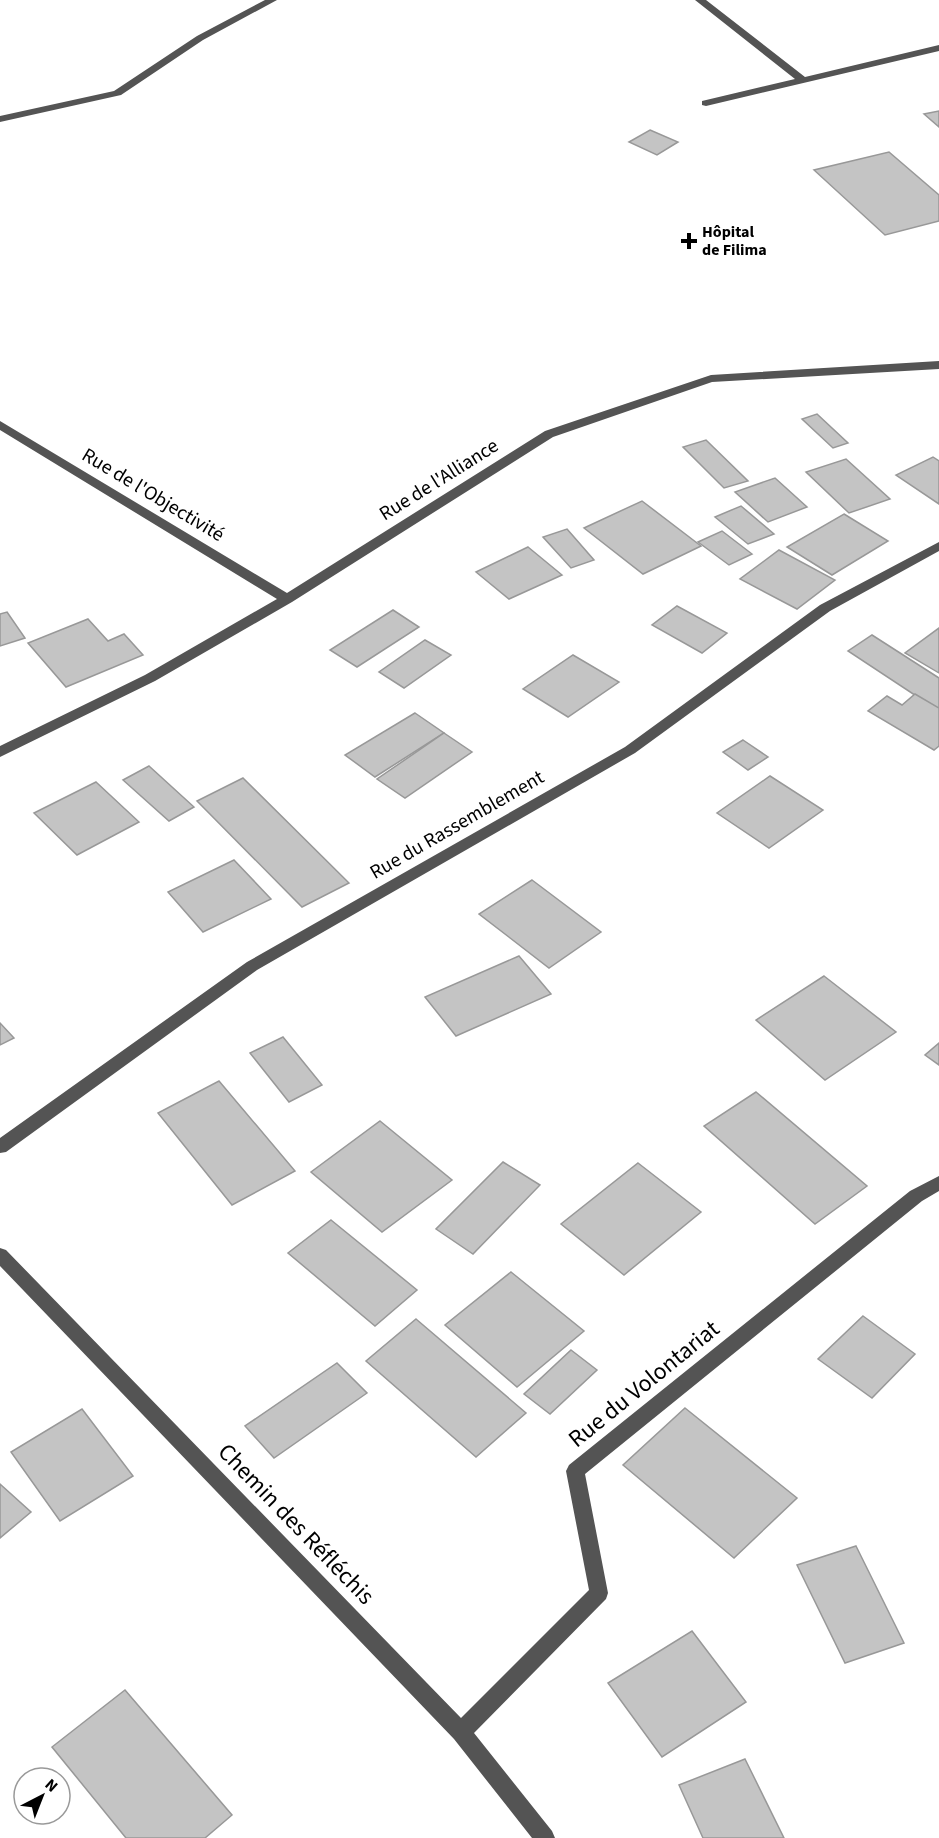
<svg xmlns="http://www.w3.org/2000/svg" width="939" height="1838" font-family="'Source Sans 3',sans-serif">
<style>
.building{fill:#c4c4c4;stroke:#989898;stroke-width:1.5}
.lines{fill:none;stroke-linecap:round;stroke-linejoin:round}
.minor{fill:#545454;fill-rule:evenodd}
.poi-dot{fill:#000;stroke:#fff;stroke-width:2}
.labels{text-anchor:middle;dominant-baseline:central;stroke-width:4.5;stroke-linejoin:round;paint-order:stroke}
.far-poi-label{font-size:16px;font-weight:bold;fill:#000;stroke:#fff;text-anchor:start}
.street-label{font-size:20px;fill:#000;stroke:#fff}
.near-street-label{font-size:24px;fill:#000;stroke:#fff}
</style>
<rect width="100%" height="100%" fill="#fff"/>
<g class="building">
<path d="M939 111V127L924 114Z"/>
<path d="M650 130 678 142 657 155 629 142Z"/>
<path d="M889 152 939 195V221L885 235 814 170Z"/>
<path d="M817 414 848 443 833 448 802 419Z"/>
<path d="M706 440 748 481 724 488 683 447Z"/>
<path d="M933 457 939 461V504L896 475Z"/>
<path d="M846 459 890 499 849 513 806 472Z"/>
<path d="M775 478 807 507 768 522 735 492Z"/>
<path d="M642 501 701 546 643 574 584 528Z"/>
<path d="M741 506 774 534 748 544 715 517Z"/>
<path d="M844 514 888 541 832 575 787 547Z"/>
<path d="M567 529 594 560 571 568 543 537Z"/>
<path d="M722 531 752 554 729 565 698 542Z"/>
<path d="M528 547 562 575 509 599 476 572Z"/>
<path d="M779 550 835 580 797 609 740 579Z"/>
<path d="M677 606 727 633 702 653 652 625Z"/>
<path d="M393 610 419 627 357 667 330 650Z"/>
<path d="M7 612 25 638 0 646V614Z"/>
<path d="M88 619 108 641 124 634 143 655 66 687 28 643Z"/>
<path d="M939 628V673L905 653Z"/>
<path d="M872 635 939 678V711L848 651Z"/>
<path d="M425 640 451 655 404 688 379 672Z"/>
<path d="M573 655 619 682 568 717 523 689Z"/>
<path d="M915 694 939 708V746L934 750 868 711 887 696 902 705Z"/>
<path d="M415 713 444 733 375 777 345 755Z"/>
<path d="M444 733 472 752 405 798 377 779Z"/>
<path d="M743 740 768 757 748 770 723 752Z"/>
<path d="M149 766 194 807 169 821 123 780Z"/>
<path d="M770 776 823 810 769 848 717 813Z"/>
<path d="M243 778 349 883 302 907 197 801Z"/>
<path d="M96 782 139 822 77 855 34 813Z"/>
<path d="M234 860 271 899 203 932 168 892Z"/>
<path d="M532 880 601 932 549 968 479 914Z"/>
<path d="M519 956 551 994 456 1036 425 997Z"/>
<path d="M824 976 896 1032 825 1080 756 1020Z"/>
<path d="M0 1023 14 1038 0 1045Z"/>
<path d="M283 1037 322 1085 289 1102 250 1053Z"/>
<path d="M939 1043V1065L925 1055Z"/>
<path d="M219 1081 295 1171 232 1205 158 1113Z"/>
<path d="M756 1092 867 1186 815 1224 704 1126Z"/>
<path d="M380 1121 452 1180 382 1232 311 1172Z"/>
<path d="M503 1162 540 1185 473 1254 436 1229Z"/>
<path d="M638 1163 701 1212 624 1275 561 1224Z"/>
<path d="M331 1220 417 1290 375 1326 288 1253Z"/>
<path d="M511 1272 584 1331 517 1387 445 1325Z"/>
<path d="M863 1316 915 1354 872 1398 818 1359Z"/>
<path d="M416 1319 526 1413 476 1457 366 1361Z"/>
<path d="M571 1350 597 1370 550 1414 524 1394Z"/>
<path d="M337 1363 367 1393 274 1458 245 1426Z"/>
<path d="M685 1408 797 1498 734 1558 623 1465Z"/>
<path d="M82 1409 133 1476 60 1521 11 1452Z"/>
<path d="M0 1484 31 1512 0 1538Z"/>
<path d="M856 1546 904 1643 845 1663 797 1565Z"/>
<path d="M692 1631 746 1702 662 1757 608 1683Z"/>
<path d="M125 1690 232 1815 205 1838H126L52 1747Z"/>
<path d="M745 1759 784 1838H703L679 1785Z"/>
</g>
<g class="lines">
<g class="minor">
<path d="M265 0H277L203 40 121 95 0 122V116L114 91 197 36Z"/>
<path d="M695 0H706L805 77 939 45V51L706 106 702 105V101L795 79Z"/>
<path d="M939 361V369L712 382 553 437 292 602 155 681 0 757V746L145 675 277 599 0 430V421L287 593 545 431 711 375Z"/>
<path d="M939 542V551L830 611 635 753 257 970 6 1152 0 1153V1138L247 962 625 747 820 605Z"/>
<path d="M939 1176V1191L922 1201 585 1474 608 1593 606 1599 474 1733 552 1831 555 1838H532L454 1739 0 1266V1248L6 1250 461 1718 589 1590 566 1471 569 1465 910 1191Z"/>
</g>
</g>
<path class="poi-dot" d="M686 232h6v6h6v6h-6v6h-6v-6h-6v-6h6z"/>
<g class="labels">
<g class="far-poi-label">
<text x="702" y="232">Hôpital<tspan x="702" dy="18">de Filima</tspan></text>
</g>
<g class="street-label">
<text transform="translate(439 480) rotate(-32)">Rue de l'Alliance</text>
<text transform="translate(153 495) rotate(31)">Rue de l'Objectivité</text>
<text transform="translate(457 825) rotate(-30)">Rue du Rassemblement</text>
</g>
<g class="near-street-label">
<text transform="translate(644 1384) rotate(-39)">Rue du Volontariat</text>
<text transform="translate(296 1524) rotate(46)">Chemin des Réfléchis</text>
</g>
</g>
<g transform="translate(42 1796) rotate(42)"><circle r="28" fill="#ffffff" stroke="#999999" stroke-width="1.5"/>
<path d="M0-4.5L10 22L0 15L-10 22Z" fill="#000000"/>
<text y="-9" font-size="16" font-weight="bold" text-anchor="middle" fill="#000000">N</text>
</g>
</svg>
